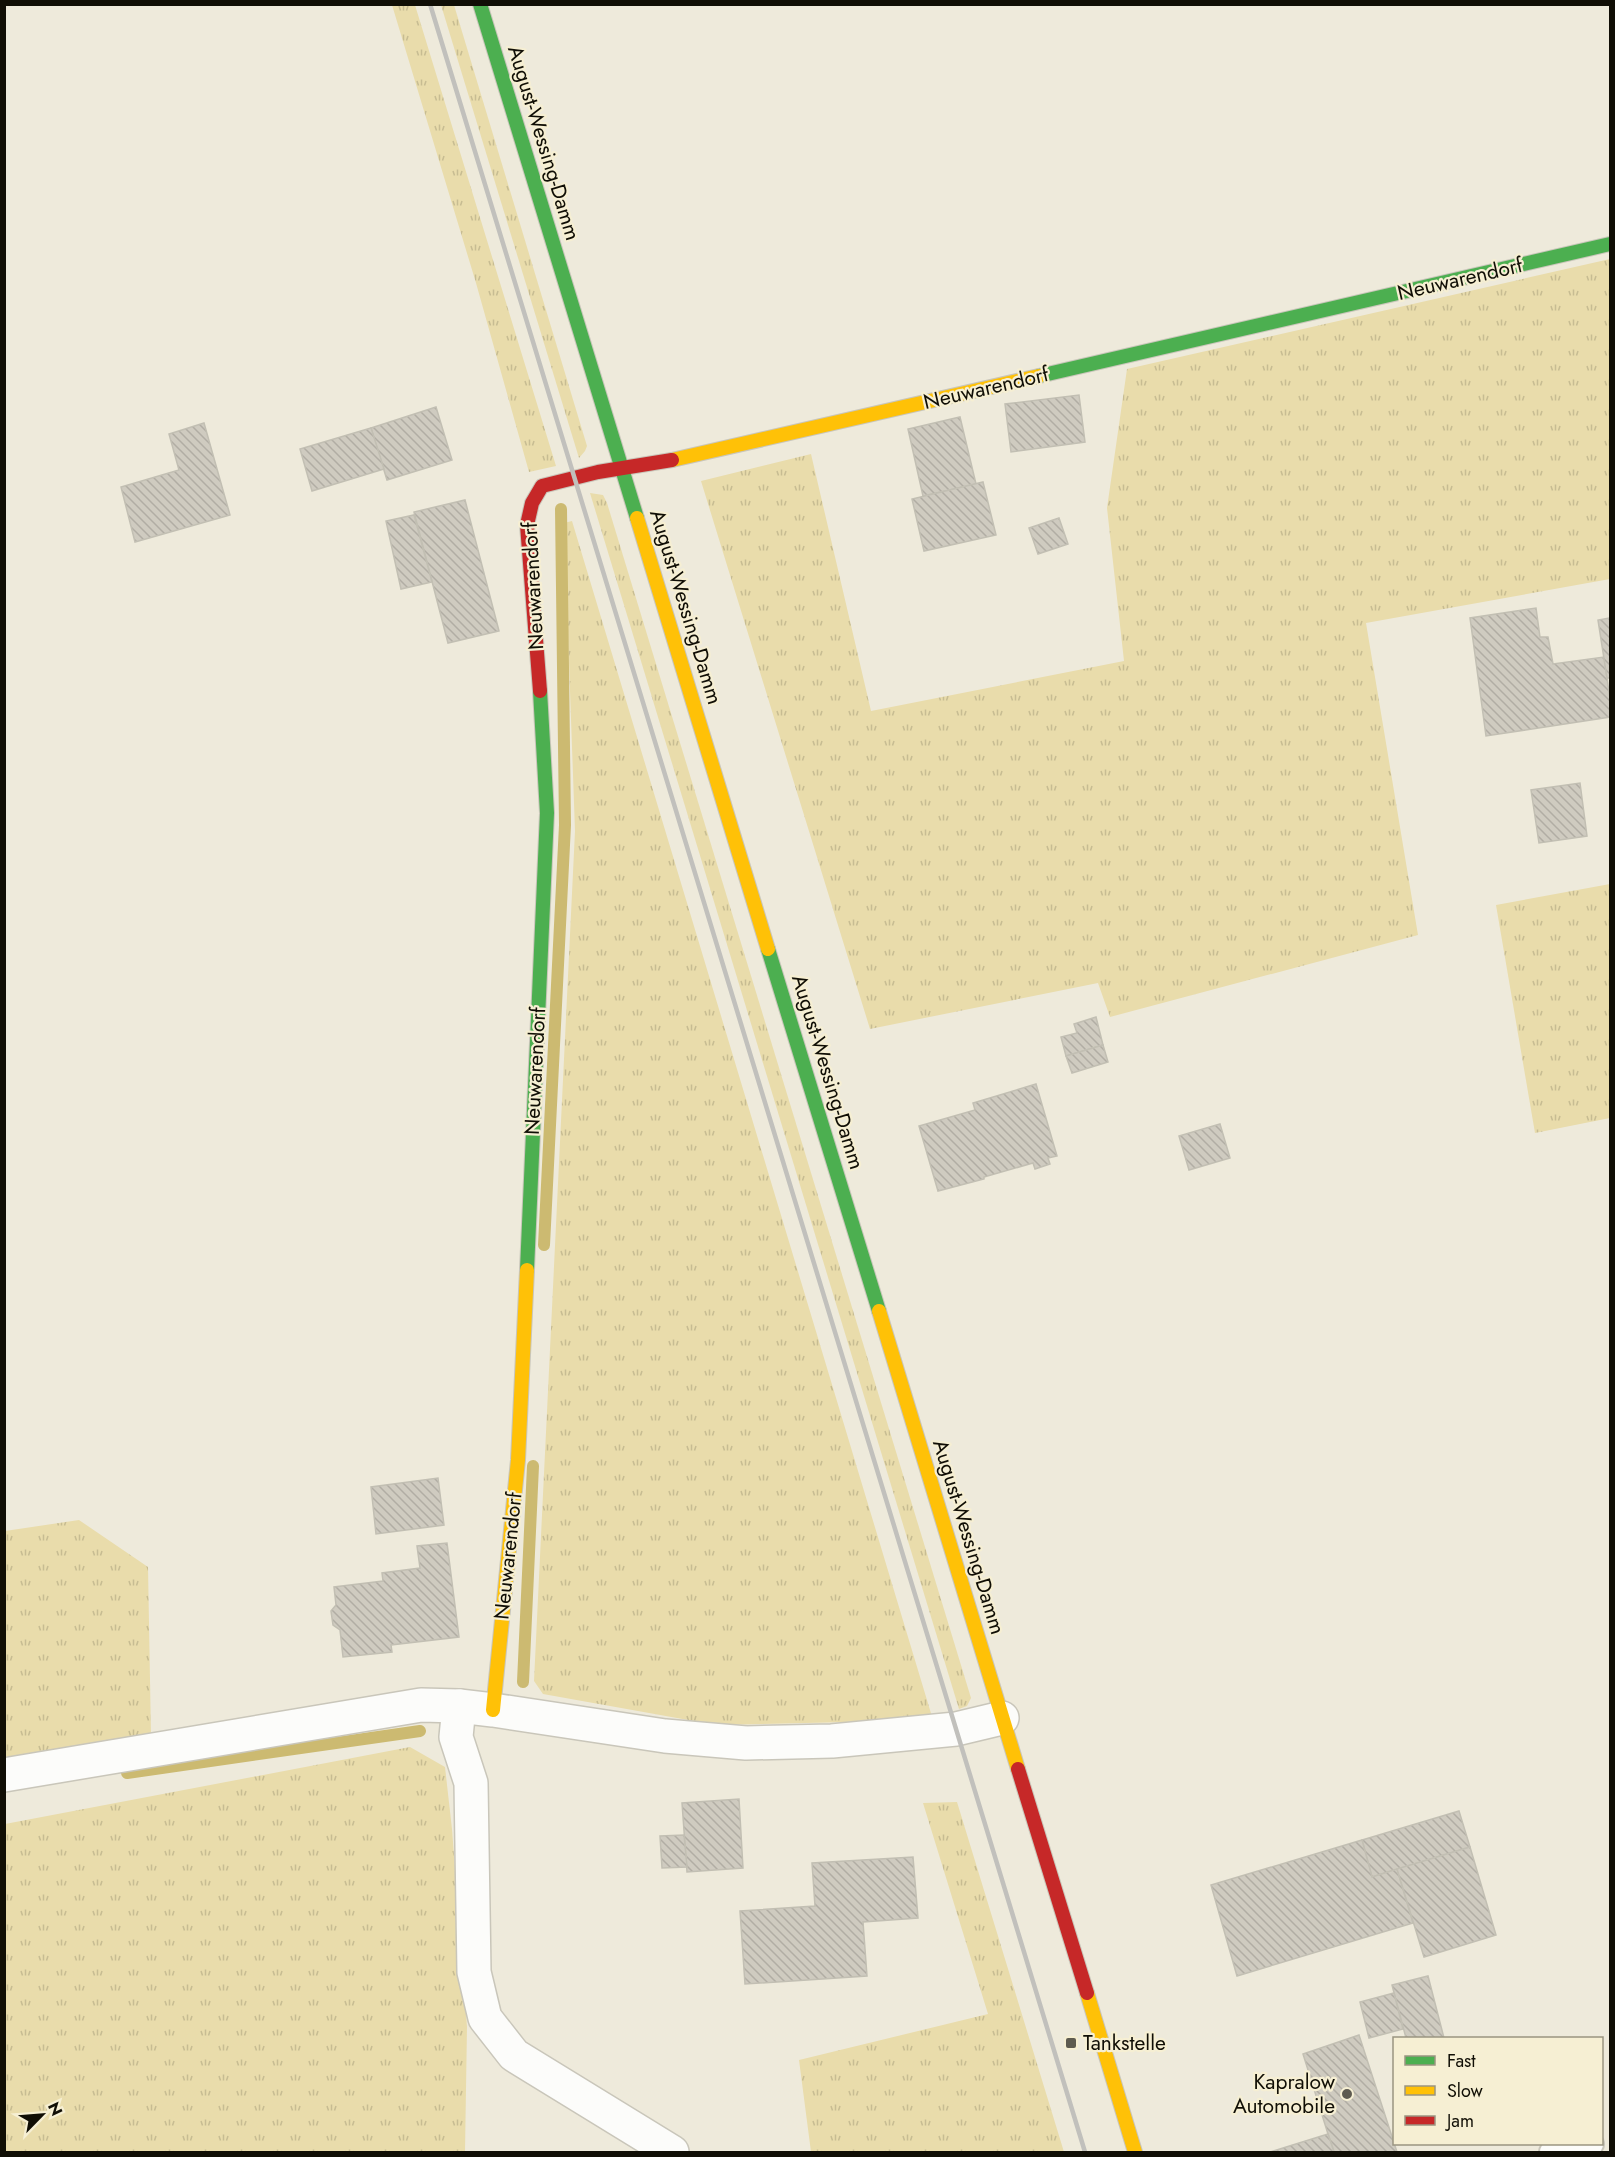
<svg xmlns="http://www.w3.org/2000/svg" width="1615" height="2157" font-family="Jost,sans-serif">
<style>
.grass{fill:url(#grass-tufts)}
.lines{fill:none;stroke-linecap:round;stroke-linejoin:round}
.stream{stroke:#ccba71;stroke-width:12}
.building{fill:url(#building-back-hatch);stroke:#c2bfb3;stroke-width:1.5}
.lane-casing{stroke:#c9c6ba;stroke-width:26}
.street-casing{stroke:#c9c6ba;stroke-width:36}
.fast-casing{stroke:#c9c6ba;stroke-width:16}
.slow-casing{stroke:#c9c6ba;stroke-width:16}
.jam-casing{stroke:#c9c6ba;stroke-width:16}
.lane{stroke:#fcfcfa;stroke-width:22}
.street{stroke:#fcfcfa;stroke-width:33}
.fast{stroke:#4caf50;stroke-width:14}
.slow{stroke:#ffc107;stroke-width:14}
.jam{stroke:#c62828;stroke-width:14}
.rail{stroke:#c1c0bc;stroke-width:4.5}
.poi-dot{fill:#5e5b50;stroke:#f6efd3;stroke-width:2}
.labels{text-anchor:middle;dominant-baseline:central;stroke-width:4.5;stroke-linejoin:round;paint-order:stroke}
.street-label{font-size:21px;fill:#100e05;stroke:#f6efd3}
.poi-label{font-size:21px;fill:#100e05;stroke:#f6efd3;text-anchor:start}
</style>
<defs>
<pattern id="grass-tufts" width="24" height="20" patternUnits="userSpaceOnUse" patternTransform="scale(1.5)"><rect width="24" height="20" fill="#e9dcab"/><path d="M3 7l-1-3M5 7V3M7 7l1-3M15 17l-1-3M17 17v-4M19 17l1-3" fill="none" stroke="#c7bc92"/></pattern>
<pattern id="building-back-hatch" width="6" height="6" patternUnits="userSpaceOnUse" patternTransform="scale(1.5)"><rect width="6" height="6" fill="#cfcbc0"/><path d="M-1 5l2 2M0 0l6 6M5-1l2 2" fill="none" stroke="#b1ada4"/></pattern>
</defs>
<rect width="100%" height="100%" fill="#eeeadb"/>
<g class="grass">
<path d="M392 5H415L556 466 529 472 476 283Z"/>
<path d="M441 5H454L587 446 585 451 579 458Z"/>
<path d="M1610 259V579L1366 623 1418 935 1110 1017 1098 983 870 1029 701 481 811 454 871 711 1124 661 1107 508 1127 369Z"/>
<path d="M590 493 603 495 607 503 971 1698 967 1706 959 1709Z"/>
<path d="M572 521 933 1720 716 1725 543 1694 534 1681 575 831 564 523Z"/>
<path d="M1610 884V1118L1535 1133 1496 905Z"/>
<path d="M79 1520 148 1567 151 1736 5 1758V1531Z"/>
<path d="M410 1747 445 1767 452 1829 467 2027 465 2152H5V1824Z"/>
<path d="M957 1802 1064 2152H811L799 2060 988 2014 923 1803Z"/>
</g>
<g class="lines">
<g class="stream">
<path d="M544 1245 565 825 561 509"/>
<path d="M523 1682 533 1466"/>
<path d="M127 1773 420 1731"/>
</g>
</g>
<g class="building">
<path d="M1079 395 1085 442 1011 452 1005 404Z"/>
<path d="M436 407 452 460 387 480 371 428Z"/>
<path d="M960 417 976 484 923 496 908 429Z"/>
<path d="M204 423 230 515 135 542 121 487 179 470 169 434Z"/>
<path d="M371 428 384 469 312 491 300 449Z"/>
<path d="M983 482 996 535 924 551 912 499Z"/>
<path d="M465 500 499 631 448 643 414 512Z"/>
<path d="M414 515 432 582 401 589 386 521Z"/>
<path d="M1059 518 1068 544 1038 554 1029 528Z"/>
<path d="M1536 608 1540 637H1548L1553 664 1604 657 1610 699V717L1486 736 1470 618Z"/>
<path d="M1610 618V678H1607L1598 620Z"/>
<path d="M1580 783 1587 836 1539 843 1531 790Z"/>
<path d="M1096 1017 1103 1045 1066 1056 1061 1037 1077 1033 1074 1024Z"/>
<path d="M1103 1045 1108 1062 1072 1073 1066 1056Z"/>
<path d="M1036 1084 1057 1156 1048 1158 1050 1164 1035 1169 1033 1163 984 1177V1179L938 1191 919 1126 975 1110 973 1103Z"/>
<path d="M1220 1124 1230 1158 1189 1170 1179 1136Z"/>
<path d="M438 1478 444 1525 376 1534 371 1487Z"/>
<path d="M447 1543 459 1637 391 1645 392 1652 343 1657 340 1630 333 1625 331 1611 336 1605 334 1587 383 1581 382 1573 420 1568 417 1546Z"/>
<path d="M739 1799 743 1868 687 1872 682 1803Z"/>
<path d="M1459 1811 1470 1847 1372 1877 1362 1840Z"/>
<path d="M684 1835 687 1867 662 1868 660 1836Z"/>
<path d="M1362 1840 1372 1877 1397 1869 1413 1923 1237 1976 1211 1885Z"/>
<path d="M1470 1847 1496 1935 1424 1957 1397 1869Z"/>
<path d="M913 1857 918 1918 863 1922 867 1976 745 1984 740 1911 815 1906 812 1863Z"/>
<path d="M1428 1976 1444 2038H1406L1392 1985Z"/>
<path d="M1394 1993 1403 2029 1369 2038 1360 2002Z"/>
<path d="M1359 2035 1397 2152H1334L1328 2134 1303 2054Z"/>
<path d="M1328 2134 1334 2152H1270Z"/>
</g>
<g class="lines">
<g class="lane-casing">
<path id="lane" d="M1551 2152 1592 2144"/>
</g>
<g class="street-casing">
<g id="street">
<path d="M459 1706 456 1737 471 1783 474 1972 485 2018 514 2055 672 2152"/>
<path d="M4 1775 421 1705 459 1706 493 1710 665 1736 746 1743 832 1741 956 1729 1002 1718"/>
</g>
</g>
<g class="fast-casing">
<g id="fast">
<path d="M480 4 637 518"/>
<path d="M1039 376 1610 244"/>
<path d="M768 949 879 1311"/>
<path d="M527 1270 547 813 540 691"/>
</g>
</g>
<g class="slow-casing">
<g id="slow">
<path d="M672 460 1039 376"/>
<path d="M637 518 768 949"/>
<path d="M879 1311 1018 1769"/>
<path d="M493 1710 518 1460 527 1270"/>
<path d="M1087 1993 1135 2152"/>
</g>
</g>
<g class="jam-casing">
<g id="jam">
<path d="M540 691 527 525 532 503 542 486 598 472 672 460"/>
<path d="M1018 1769 1087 1993"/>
</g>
</g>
<use href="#lane" class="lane"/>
<use href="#street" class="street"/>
<use href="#fast" class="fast"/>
<use href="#slow" class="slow"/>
<use href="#jam" class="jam"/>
<path class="rail" d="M430 4 1085 2152"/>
</g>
<g class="poi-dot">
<rect x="1065" y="2037" width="12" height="12" rx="3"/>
<circle cx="1347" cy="2094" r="6"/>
</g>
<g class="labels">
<g class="street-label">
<text transform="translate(544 143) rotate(73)">August-Wessing-Damm</text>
<text transform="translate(1460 279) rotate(-13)">Neuwarendorf</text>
<text transform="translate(986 388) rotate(-13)">Neuwarendorf</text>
<text transform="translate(533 586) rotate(-93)">Neuwarendorf</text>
<text transform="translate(686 607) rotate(73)">August-Wessing-Damm</text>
<text transform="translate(535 1071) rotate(-87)">Neuwarendorf</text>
<text transform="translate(828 1072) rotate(73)">August-Wessing-Damm</text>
<text transform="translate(969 1537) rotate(73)">August-Wessing-Damm</text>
<text transform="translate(508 1556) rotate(-84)">Neuwarendorf</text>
</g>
<g class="poi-label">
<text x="1083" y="2043">Tankstelle</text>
<text x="1335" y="2082" text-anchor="end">Kapralow<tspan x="1335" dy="24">Automobile</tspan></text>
</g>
</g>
<rect width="1615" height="2157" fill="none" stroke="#100e05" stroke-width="12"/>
<rect x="1393" y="2037" width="210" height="108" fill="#f6efd3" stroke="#9a9581" stroke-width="1.5"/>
<rect x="1405" y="2056" width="30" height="9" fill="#4caf50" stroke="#9a9581" stroke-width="1.5"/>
<text x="1447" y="2067" font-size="18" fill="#100e05">Fast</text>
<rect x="1405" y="2086" width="30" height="9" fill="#ffc107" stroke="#9a9581" stroke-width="1.5"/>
<text x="1447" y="2097" font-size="18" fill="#100e05">Slow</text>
<rect x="1405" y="2116" width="30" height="9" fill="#c62828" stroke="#9a9581" stroke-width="1.5"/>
<text x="1447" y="2127" font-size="18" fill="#100e05">Jam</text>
<g transform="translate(42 2115) rotate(65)" stroke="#f6efd3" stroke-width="4.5" paint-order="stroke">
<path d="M0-4.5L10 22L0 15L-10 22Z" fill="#100e05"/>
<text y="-9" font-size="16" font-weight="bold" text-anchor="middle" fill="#100e05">N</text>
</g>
</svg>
